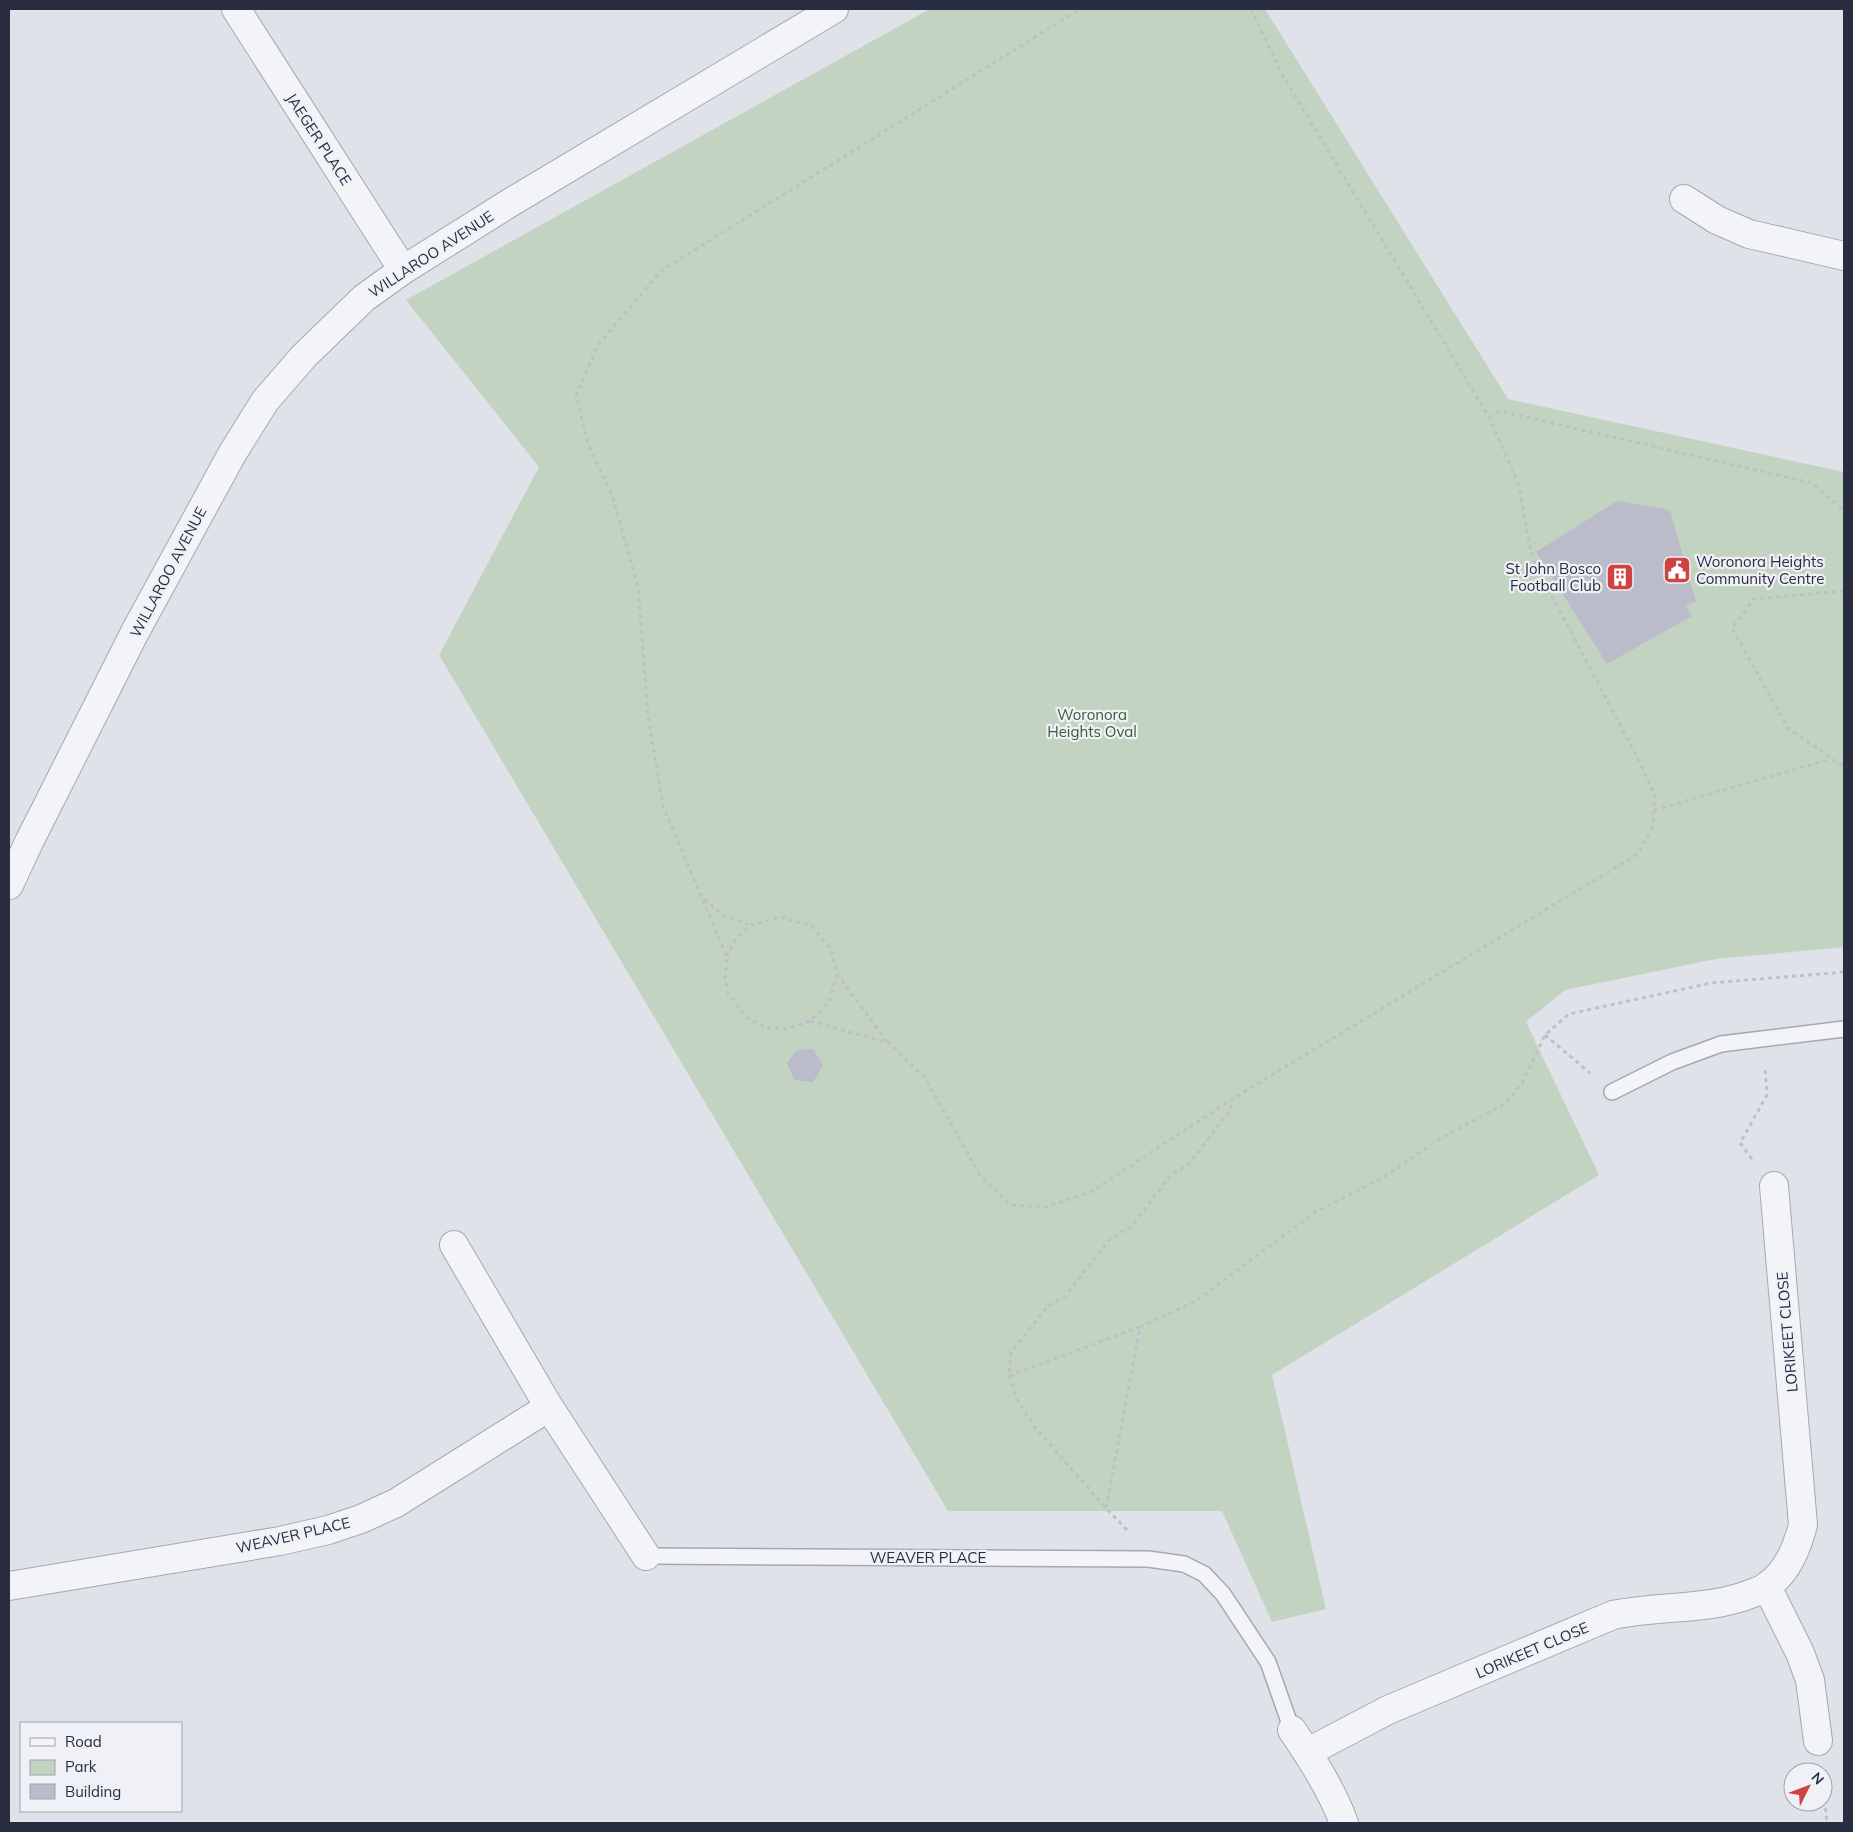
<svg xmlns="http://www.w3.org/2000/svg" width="1853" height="1832" font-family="Mulish,sans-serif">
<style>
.green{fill:#c3d3c1}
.building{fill:#babdc9}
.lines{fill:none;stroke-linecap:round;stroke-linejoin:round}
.service-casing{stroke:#a5a8b3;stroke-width:18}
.minor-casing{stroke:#a5a8b3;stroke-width:30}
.path{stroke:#bec0c8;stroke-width:3;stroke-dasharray:4 4;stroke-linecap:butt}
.service{stroke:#f3f4f7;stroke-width:15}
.minor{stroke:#f3f4f7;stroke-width:28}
.labels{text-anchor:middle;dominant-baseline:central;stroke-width:4.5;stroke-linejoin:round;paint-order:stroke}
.street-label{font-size:15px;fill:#282d41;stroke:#eff1f6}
.poi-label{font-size:15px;fill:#282d41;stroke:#eff1f6;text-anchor:start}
.park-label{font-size:15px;fill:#375d35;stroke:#eff1f6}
</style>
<rect width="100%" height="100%" fill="#e0e2e9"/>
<path class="green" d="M930 9H1265L1508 399 1844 472V947L1716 959 1565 990 1526 1022 1599 1175 1272 1375 1326 1609 1272 1622 1222 1511H948L439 655 539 467 406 300Z"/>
<g class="building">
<path d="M1617 501 1670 510 1696 602 1686 605 1692 616 1607 664 1536 552Z"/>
<path d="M813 1049 823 1066 813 1082 794 1080 787 1063 797 1050Z"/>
</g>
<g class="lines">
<g class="service-casing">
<g id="service">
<path d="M1612 1092 1672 1062 1721 1044 1844 1029"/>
<path d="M646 1556 1148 1559 1184 1564 1204 1574 1223 1594 1268 1662 1292 1730"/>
</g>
</g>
<g class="minor-casing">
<g id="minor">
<path d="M236 9 403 270"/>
<path d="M1684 199 1717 220 1749 234 1844 256"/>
<path d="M9 885 29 842 135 632 232 454 265 401 304 356 364 298 403 270 508 204 834 9"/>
<path d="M454 1245 549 1407 646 1556"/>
<path d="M9 1586 280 1541 328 1530 361 1519 396 1503 549 1407"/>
<path d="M1767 1587 1800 1653 1810 1680 1818 1741"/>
<path d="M1292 1730C1312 1759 1332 1790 1344 1823"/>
<path d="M1308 1752 1388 1710 1613 1615C1660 1605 1709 1611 1753 1593 1758 1591 1764 1589 1767 1586 1788 1572 1797 1547 1803 1525L1774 1186"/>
</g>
</g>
<g class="path">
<path d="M1489 417 1500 411 1812 483 1844 510"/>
<path d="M1844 591 1754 599 1732 628 1788 728 1844 767"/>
<path d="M1654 810 1831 759"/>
<path d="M705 899 722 915 750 925"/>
<path d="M727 957 734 942 750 925 780 917 812 926 831 949 837 973 829 1002 810 1021 788 1029 769 1028 747 1018 728 993 725 978 727 957 663 806 648 715 638 587 612 495 588 444 576 395 598 345 661 271 1080 9"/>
<path d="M837 974 888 1043"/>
<path d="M810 1021 889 1043 925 1078 980 1175 1010 1205 1046 1207 1091 1192 1232 1099 1638 854 1653 826 1655 795 1638 759 1532 558 1519 485 1489 417 1283 76 1251 9"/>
<path d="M1545 1035 1590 1073"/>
<path d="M1752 1159 1740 1143 1767 1095 1765 1067"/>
<path d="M1009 1376 1139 1327"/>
<path d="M1106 1508 1140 1327 1196 1301 1314 1213 1382 1178 1438 1140 1506 1103 1522 1083 1545 1035 1569 1014 1711 983 1844 972"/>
<path d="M1127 1530 1106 1508 1034 1426 1017 1399 1009 1376 1011 1352 1048 1306 1065 1296 1111 1238 1131 1227 1171 1175 1189 1164 1231 1109 1232 1099"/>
<path d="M1823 1784 1827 1823"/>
</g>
<use href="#service" class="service"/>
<use href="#minor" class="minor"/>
</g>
<defs>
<g id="civic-square" transform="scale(1.4375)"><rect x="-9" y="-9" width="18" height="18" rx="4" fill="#d04343" stroke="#eff1f6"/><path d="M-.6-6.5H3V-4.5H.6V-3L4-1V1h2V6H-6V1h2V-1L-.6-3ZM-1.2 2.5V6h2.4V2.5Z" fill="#fff"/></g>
<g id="building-square" transform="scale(1.4375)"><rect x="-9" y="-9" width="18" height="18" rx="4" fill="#d04343" stroke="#eff1f6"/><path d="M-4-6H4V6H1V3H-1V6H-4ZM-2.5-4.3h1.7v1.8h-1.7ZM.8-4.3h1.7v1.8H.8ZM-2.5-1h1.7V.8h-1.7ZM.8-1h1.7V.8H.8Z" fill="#fff"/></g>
</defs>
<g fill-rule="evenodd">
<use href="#civic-square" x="1677" y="570"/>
<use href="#building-square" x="1620" y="577"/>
</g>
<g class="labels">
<g class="street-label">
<text transform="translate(319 139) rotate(57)">JAEGER PLACE</text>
<text transform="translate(431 254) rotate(-33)">WILLAROO AVENUE</text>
<text transform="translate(168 572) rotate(-62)">WILLAROO AVENUE</text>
<text transform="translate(1787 1332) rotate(-95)">LORIKEET CLOSE</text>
<text transform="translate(293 1535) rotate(-13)">WEAVER PLACE</text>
<text x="928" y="1557">WEAVER PLACE</text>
<text transform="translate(1532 1650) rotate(-23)">LORIKEET CLOSE</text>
</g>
<g class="poi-label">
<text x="1696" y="561">Woronora Heights<tspan x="1696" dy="17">Community Centre</tspan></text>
<text x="1601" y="568" text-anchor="end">St John Bosco<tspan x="1601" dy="17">Football Club</tspan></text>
</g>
<g class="park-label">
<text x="1092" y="714">Woronora<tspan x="1092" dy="17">Heights Oval</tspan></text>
</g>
</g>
<rect width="1853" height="1832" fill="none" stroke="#282d41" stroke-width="20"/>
<rect x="20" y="1722" width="162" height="90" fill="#eff1f6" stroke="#9fa3ae"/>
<rect x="30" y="1738" width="25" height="8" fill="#f3f4f7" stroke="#9fa3ae"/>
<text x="65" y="1747" font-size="15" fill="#282d41">Road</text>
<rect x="30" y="1760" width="25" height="15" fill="#c3d3c1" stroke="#9fa3ae"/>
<text x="65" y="1772" font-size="15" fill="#282d41">Park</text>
<rect x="30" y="1784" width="25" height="15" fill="#babdc9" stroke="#9fa3ae"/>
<text x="65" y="1797" font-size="15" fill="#282d41">Building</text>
<g transform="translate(1808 1787) rotate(48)"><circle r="24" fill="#eff1f6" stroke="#9fa3ae"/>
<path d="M0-4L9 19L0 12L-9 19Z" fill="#d04343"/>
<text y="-8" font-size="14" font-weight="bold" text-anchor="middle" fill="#282d41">N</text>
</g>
</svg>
